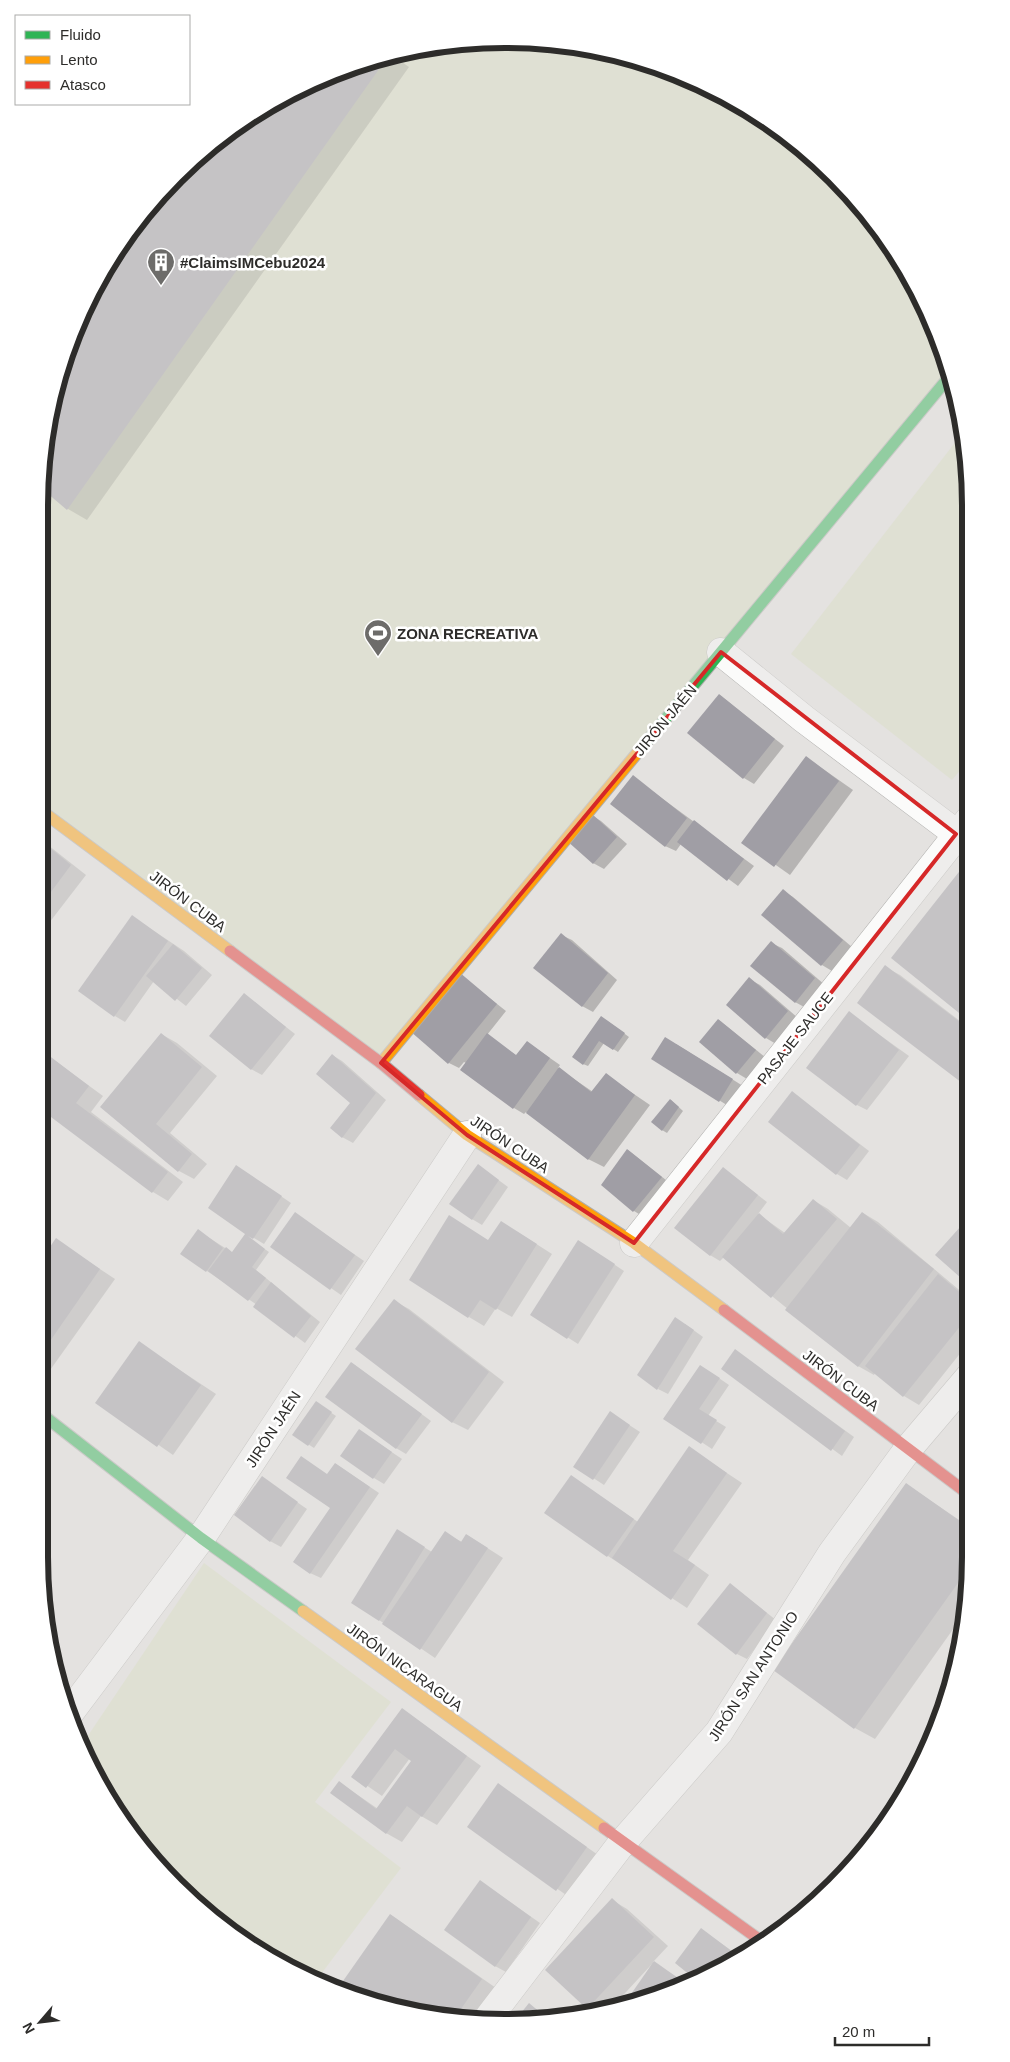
<svg xmlns="http://www.w3.org/2000/svg" width="1010" height="2062" font-family="Helvetica,sans-serif">
<style>
.green{fill:#dadec3}
.shadow{fill:#0003}
.building{fill:#a09ea5}
.lines{fill:none;stroke-linecap:round;stroke-linejoin:round}
.street-casing{stroke:#aeadab;stroke-width:29}
.fast-casing{stroke:#aeadab;stroke-width:13}
.slow-casing{stroke:#aeadab;stroke-width:13}
.jam-casing{stroke:#aeadab;stroke-width:13}
.street{stroke:#fbfbfa;stroke-width:28}
.fast{stroke:#30b455;stroke-width:11}
.slow{stroke:#ff9f0a;stroke-width:11}
.jam{stroke:#e5322d;stroke-width:11}
.marked{fill:none;stroke:#d62828;stroke-width:4;stroke-linejoin:round}
.labels{text-anchor:middle;dominant-baseline:central;stroke-width:5;stroke-linejoin:round;paint-order:stroke}
.poi-label{font-size:15px;font-weight:bold;fill:#2d2c2a;stroke:#fff;text-anchor:start}
.street-label{font-size:15px;fill:#2d2c2a;stroke:#fff}
.rim{fill:none;stroke:#2d2c2a;stroke-width:6}
</style>
<rect width="100%" height="100%" fill="#e4e2e0"/>
<g class="green">
<path d="M505 39 596 48 684 74 789 135 875 221 936 326 949 377 381 1063 39 809V505L48 414 74 326 117 246 176 175 246 117 327 74 414 48Z"/>
<path d="M964 431 967 444 968 761 952 780 791 654Z"/>
<path d="M204 1563 391 1702 315 1802 401 1868 315 1982 246 1945 135 1841 83 1743Z"/>
</g>
<g class="shadow">
<path d="M392 55 409 67 87 520 68 509 41 486 48 414 74 326 117 246 176 175 246 117 327 74Z"/>
<path d="M720 695 784 746 754 784 744 778Z"/>
<path d="M806 757 853 790 790 875 743 842Z"/>
<path d="M633 777 754 866 738 886 681 844 676 851 665 846Z"/>
<path d="M591 815 601 821 627 844 604 869 593 863Z"/>
<path d="M39 838 86 875 39 936Z"/>
<path d="M783 891 793 897 852 947 832 971 822 965 763 915Z"/>
<path d="M142 923 184 951 212 975 186 1006 154 981 125 1022 115 1016Z"/>
<path d="M561 935 572 940 617 980 593 1012 582 1006Z"/>
<path d="M771 943 782 948 825 985 806 1008 795 1002Z"/>
<path d="M885 967 900 975 969 1028 970 1087Z"/>
<path d="M459 974 506 1011 487 1035 517 1056 527 1042 560 1065 558 1068 593 1092 606 1075 650 1105 604 1167 588 1159 526 1112 524 1114 514 1108 461 1070 466 1063 464 1062 459 1068 449 1063Z"/>
<path d="M749 979 760 985 798 1018 776 1044 766 1038Z"/>
<path d="M244 994 295 1034 262 1075 251 1069Z"/>
<path d="M849 1013 909 1056 867 1110 857 1105Z"/>
<path d="M606 1020 629 1037 618 1052 604 1043 588 1066 583 1064Z"/>
<path d="M719 1020 765 1057 747 1079 737 1073Z"/>
<path d="M161 1034 177 1043 217 1076 170 1133 207 1164 194 1179 179 1171 102 1107Z"/>
<path d="M676 1044 743 1086 730 1107 653 1059Z"/>
<path d="M39 1049 103 1096 91 1112 183 1182 168 1201 153 1192 39 1106Z"/>
<path d="M332 1055 342 1061 386 1100 353 1143 342 1137 352 1103Z"/>
<path d="M793 1093 869 1151 847 1180 837 1174Z"/>
<path d="M671 1100 683 1111 667 1133 662 1130Z"/>
<path d="M628 1150 671 1184 644 1217 634 1211Z"/>
<path d="M478 1165 508 1187 482 1225 472 1219Z"/>
<path d="M723 1168 767 1202 758 1214 785 1233 813 1200 828 1209 851 1228 863 1213 878 1222 970 1299V1341L919 1405 904 1396 875 1373 874 1375 858 1366 724 1257 720 1261 710 1255Z"/>
<path d="M247 1173 291 1203 264 1244 254 1238Z"/>
<path d="M296 1214 364 1261 341 1295 272 1247Z"/>
<path d="M516 1231 552 1254 512 1317 496 1308 484 1326 469 1317 489 1241Z"/>
<path d="M203 1234 233 1253 250 1239 269 1252 256 1270 320 1322 305 1343 255 1306 257 1305 207 1271Z"/>
<path d="M56 1240 115 1279 48 1373 39 1368V1265Z"/>
<path d="M588 1247 624 1271 578 1344 531 1314Z"/>
<path d="M394 1301 409 1309 504 1382 468 1430 452 1422Z"/>
<path d="M685 1324 703 1337 668 1394 658 1389Z"/>
<path d="M139 1343 216 1394 173 1455 97 1402Z"/>
<path d="M736 1351 854 1437 842 1456 723 1369Z"/>
<path d="M352 1363 431 1421 406 1454 396 1448Z"/>
<path d="M710 1372 729 1385 708 1416 726 1427 712 1449 665 1418Z"/>
<path d="M321 1406 336 1416 314 1448 294 1435Z"/>
<path d="M620 1419 640 1432 604 1485 575 1466Z"/>
<path d="M359 1430 402 1459 384 1484 374 1478Z"/>
<path d="M689 1448 742 1483 688 1560 709 1575 687 1608 608 1556 571 1476 638 1522Z"/>
<path d="M336 1464 379 1493 321 1578 310 1573 332 1508Z"/>
<path d="M262 1478 307 1509 281 1547 270 1541Z"/>
<path d="M906 1484 971 1528V1557L966 1611 875 1739 855 1728 775 1670Z"/>
<path d="M445 1533 462 1542 467 1535 503 1558 435 1658 379 1620 407 1537 432 1552Z"/>
<path d="M730 1584 776 1620 747 1659 737 1654Z"/>
<path d="M402 1709 481 1766 437 1825 421 1816 402 1842 386 1833 339 1782 378 1809 413 1761 410 1758 382 1796 353 1776Z"/>
<path d="M498 1785 601 1857 572 1899 468 1827Z"/>
<path d="M480 1881 540 1923 506 1972 495 1966Z"/>
<path d="M612 1900 627 1909 668 1946 653 1962 686 1983 633 1999 631 1997 652 1964 614 2005 593 2011 588 2008Z"/>
<path d="M391 1915 496 1988 477 2016 414 2014 377 2003Z"/>
<path d="M701 1929 739 1956 711 1975 698 1979Z"/>
<path d="M529 2005 544 2014 551 2019 519 2018Z"/>
</g>
<g class="building">
<path d="M389 55 67 510 40 487 48 414 74 326 117 246 176 175 246 117 327 74Z"/>
<path d="M719 694 775 739 743 779 687 733Z"/>
<path d="M806 756 839 781 774 867 741 843Z"/>
<path d="M633 775 687 818 665 847 610 804Z"/>
<path d="M591 813 617 837 593 864 566 840Z"/>
<path d="M694 820 744 859 727 881 677 842Z"/>
<path d="M39 839 71 865 39 908Z"/>
<path d="M966 863 969 866V1021L891 958Z"/>
<path d="M783 889 843 940 821 966 761 915Z"/>
<path d="M132 915 168 941 114 1017 78 991Z"/>
<path d="M561 933 608 973 582 1007 533 968Z"/>
<path d="M771 941 815 978 795 1003 750 966Z"/>
<path d="M173 944 202 968 175 1001 146 976Z"/>
<path d="M885 965 969 1029 970 1089 857 1003Z"/>
<path d="M459 972 497 1004 448 1064 410 1031Z"/>
<path d="M749 977 788 1011 765 1039 726 1005Z"/>
<path d="M244 993 286 1027 251 1070 209 1036Z"/>
<path d="M849 1011 899 1050 856 1106 806 1068Z"/>
<path d="M601 1016 625 1033 613 1050 599 1041 583 1065 572 1057Z"/>
<path d="M718 1019 756 1050 736 1074 699 1042Z"/>
<path d="M161 1033 202 1067 156 1124 192 1154 178 1172 100 1107Z"/>
<path d="M487 1033 516 1055 527 1041 550 1058 513 1109 460 1070Z"/>
<path d="M665 1037 733 1079 719 1102 651 1059Z"/>
<path d="M39 1048 89 1086 76 1103 168 1172 152 1193 39 1108Z"/>
<path d="M332 1054 376 1093 342 1138 330 1128 350 1103 316 1074Z"/>
<path d="M559 1067 591 1092 606 1073 635 1095 588 1160 526 1113Z"/>
<path d="M792 1091 860 1145 836 1175 768 1122Z"/>
<path d="M670 1099 679 1107 662 1131 651 1122Z"/>
<path d="M627 1149 662 1177 633 1212 601 1185Z"/>
<path d="M478 1164 499 1180 472 1220 449 1204Z"/>
<path d="M236 1165 282 1196 253 1239 248 1236 265 1249 252 1267 266 1278 248 1301 208 1271 226 1247 232 1252 245 1234 208 1208Z"/>
<path d="M723 1167 758 1195 710 1256 674 1228Z"/>
<path d="M813 1199 837 1219 771 1298 722 1257 759 1213 783 1234Z"/>
<path d="M295 1212 355 1255 330 1290 270 1247Z"/>
<path d="M862 1212 934 1269 858 1367 785 1310Z"/>
<path d="M449 1215 488 1240 501 1221 537 1244 496 1310 480 1300 468 1318 409 1280Z"/>
<path d="M970 1216V1286L935 1255Z"/>
<path d="M198 1229 223 1248 206 1272 180 1254Z"/>
<path d="M56 1238 100 1269 39 1357V1263Z"/>
<path d="M578 1240 615 1264 567 1339 530 1315Z"/>
<path d="M938 1274 970 1301V1314L903 1397 865 1366Z"/>
<path d="M271 1282 311 1316 294 1338 253 1307Z"/>
<path d="M394 1299 489 1372 452 1423 355 1349Z"/>
<path d="M675 1317 694 1330 657 1390 637 1375Z"/>
<path d="M139 1341 201 1385 157 1447 95 1403Z"/>
<path d="M735 1349 845 1431 831 1451 721 1369Z"/>
<path d="M351 1362 422 1414 396 1449 325 1397Z"/>
<path d="M700 1365 720 1378 699 1409 717 1420 701 1444 663 1419Z"/>
<path d="M316 1401 332 1412 308 1446 292 1435Z"/>
<path d="M610 1411 630 1425 593 1480 573 1467Z"/>
<path d="M359 1429 392 1452 373 1479 340 1456Z"/>
<path d="M689 1446 727 1473 673 1551 695 1565 671 1600 612 1558Z"/>
<path d="M301 1456 327 1474 335 1463 370 1487 310 1574 293 1562 330 1508 286 1478Z"/>
<path d="M571 1475 634 1519 607 1557 544 1513Z"/>
<path d="M262 1476 298 1502 270 1542 234 1515Z"/>
<path d="M906 1483 971 1529 970 1566 854 1729 773 1670Z"/>
<path d="M397 1529 425 1547 379 1621 351 1603Z"/>
<path d="M445 1531 461 1542 466 1534 488 1548 420 1650 382 1624Z"/>
<path d="M730 1583 767 1613 736 1655 697 1624Z"/>
<path d="M402 1708 467 1756 422 1817 407 1806 386 1834 330 1793 339 1781 376 1809 411 1761 395 1749 366 1788 351 1777Z"/>
<path d="M498 1783 587 1847 556 1891 467 1827Z"/>
<path d="M480 1880 531 1917 495 1967 444 1930Z"/>
<path d="M612 1898 654 1937 587 2009 545 1970Z"/>
<path d="M390 1914 482 1979 456 2016 414 2014 373 2002 343 1981Z"/>
<path d="M701 1928 738 1956 711 1975 696 1980 675 1963Z"/>
<path d="M654 1961 685 1983 632 1999 629 1997Z"/>
<path d="M529 2003 548 2019 517 2018Z"/>
</g>
<g class="lines">
<g class="street-casing">
<g id="street">
<path d="M721 652 804 719 969 843"/>
<path d="M634 1243 969 820"/>
<path d="M68 1715 201 1538 467 1135"/>
<path d="M489 2017 622 1843 719 1732 832 1553 908 1449 971 1375"/>
</g>
</g>
<g class="fast-casing">
<g id="fast">
<path d="M643 746 949 377"/>
<path d="M39 1412 201 1538 303 1611"/>
</g>
</g>
<g class="slow-casing">
<g id="slow">
<path d="M39 809 230 951"/>
<path d="M381 1063 643 746"/>
<path d="M419 1095 467 1135 634 1243 724 1310"/>
<path d="M303 1611 604 1828"/>
</g>
</g>
<g class="jam-casing">
<g id="jam">
<path d="M230 951 381 1063 419 1095"/>
<path d="M724 1310 971 1496"/>
<path d="M604 1828 760 1940"/>
</g>
</g>
<use href="#street" class="street"/>
<use href="#fast" class="fast"/>
<use href="#slow" class="slow"/>
<use href="#jam" class="jam"/>
</g>
<path d="M0 0H1010V2062H0ZM721 652 956 834 634 1243 467 1135 381 1063Z" fill="#e4e2e0" fill-opacity=".55" fill-rule="evenodd"/>
<path class="marked" d="M721 652 956 834 634 1243 467 1135 381 1063Z"/>
<defs>
<g id="building-pin" transform="scale(1.4375)"><path d="M0 17L-7.5 6A9.5 9.5 0 1 1 7.5 6Z" fill="#6d6c6a" stroke="#fff"/><path d="M-4-6H4V6H1V3H-1V6H-4ZM-2.5-4.3h1.7v1.8h-1.7ZM.8-4.3h1.7v1.8H.8ZM-2.5-1h1.7V.8h-1.7ZM.8-1h1.7V.8H.8Z" fill="#fff"/></g>
<g id="stadium-pin" transform="scale(1.4375)"><path d="M0 17L-7.5 6A9.5 9.5 0 1 1 7.5 6Z" fill="#6d6c6a" stroke="#fff"/><path d="M0-5a6.5 5 0 1 0 0 10a6.5 5 0 1 0 0-10ZM-3.5-1.8h7v3.6h-7Z" fill="#fff"/></g>
</defs>
<g fill-rule="evenodd">
<use href="#building-pin" x="161" y="262"/>
<use href="#stadium-pin" x="378" y="633"/>
</g>
<g class="labels">
<g class="poi-label">
<text x="180" y="262">#ClaimsIMCebu2024</text>
<text x="397" y="633">ZONA RECREATIVA</text>
</g>
<g class="street-label">
<text transform="translate(665 720) rotate(-50)">JIRÓN JAÉN</text>
<text transform="translate(188 901) rotate(37)">JIRÓN CUBA</text>
<text transform="translate(795 1038) rotate(-52)">PASAJE SAUCE</text>
<text transform="translate(510 1144) rotate(34)">JIRÓN CUBA</text>
<text transform="translate(841 1380) rotate(37)">JIRÓN CUBA</text>
<text transform="translate(273 1429) rotate(-57)">JIRÓN JAÉN</text>
<text transform="translate(405 1667) rotate(36)">JIRÓN NICARAGUA</text>
<text transform="translate(753 1676) rotate(-57)">JIRÓN SAN ANTONIO</text>
</g>
</g>
<path d="M0 0H1010V2062H0ZM505 48H505A457 457 0 0 1 962 505V1557A457 457 0 0 1 505 2014H505A457 457 0 0 1 48 1557V505A457 457 0 0 1 505 48Z" fill="#fff" fill-rule="evenodd"/>
<path class="rim" d="M505 48H505A457 457 0 0 1 962 505V1557A457 457 0 0 1 505 2014H505A457 457 0 0 1 48 1557V505A457 457 0 0 1 505 48Z"/>
<rect x="15" y="15" width="175" height="90" fill="#ffffff" stroke="#ababaa"/>
<rect x="25" y="31" width="25" height="8" fill="#30b455" stroke="#ababaa"/>
<text x="60" y="40" font-size="15" fill="#2d2c2a">Fluido</text>
<rect x="25" y="56" width="25" height="8" fill="#ff9f0a" stroke="#ababaa"/>
<text x="60" y="65" font-size="15" fill="#2d2c2a">Lento</text>
<rect x="25" y="81" width="25" height="8" fill="#e5322d" stroke="#ababaa"/>
<text x="60" y="90" font-size="15" fill="#2d2c2a">Atasco</text>
<g transform="translate(40 2022) rotate(242)" stroke="#ffffff" stroke-width="4" paint-order="stroke">
<path d="M0-4L9 19L0 12L-9 19Z" fill="#2d2c2a"/>
<text y="-8" font-size="14" font-weight="bold" text-anchor="middle" fill="#2d2c2a">N</text>
</g>
<path d="M835 2037v8h94v-8" fill="none" stroke="#2d2c2a" stroke-width="2.5"/>
<text x="842" y="2037" font-size="15" fill="#2d2c2a" stroke="#ffffff" stroke-width="4" paint-order="stroke">20 m</text>
</svg>
